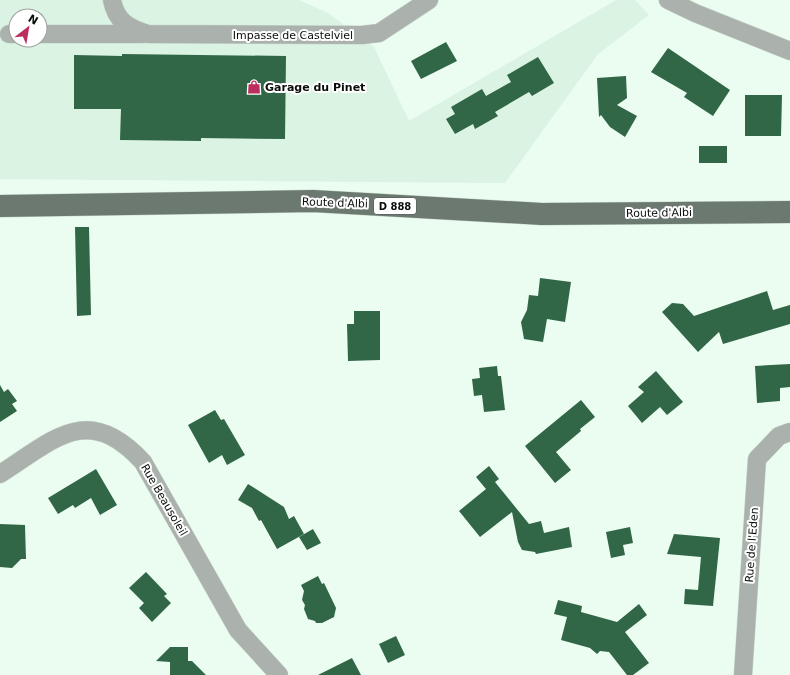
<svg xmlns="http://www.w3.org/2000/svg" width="790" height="675" font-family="'DejaVu Sans',sans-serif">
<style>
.built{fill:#daf3e2;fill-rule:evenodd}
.building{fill:#316647}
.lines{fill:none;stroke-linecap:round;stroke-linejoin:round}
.minor-casing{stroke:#c7d6cb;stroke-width:19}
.major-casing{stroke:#c7d6cb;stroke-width:23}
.minor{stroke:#abb2ad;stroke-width:18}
.major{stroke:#6c7970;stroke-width:22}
.labels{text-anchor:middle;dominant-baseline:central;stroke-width:4;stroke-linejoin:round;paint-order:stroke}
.shield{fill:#fff;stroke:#535654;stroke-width:1}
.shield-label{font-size:10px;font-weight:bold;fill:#090e0b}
.street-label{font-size:11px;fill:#090e0b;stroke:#fff}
.poi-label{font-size:11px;font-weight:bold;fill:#090e0b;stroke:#fff;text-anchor:start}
</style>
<rect width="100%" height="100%" fill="#ebfcf0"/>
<path class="built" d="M0 0H299L328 13 374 47 409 121 616 0H635L649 15 598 54 505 183 0 179ZM16 16H40V40H16Z"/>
<g class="building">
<path d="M446 42 457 61 421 79 411 61Z"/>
<path d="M668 48 730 90 713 116 684 97 687 93 651 72Z"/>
<path d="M122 54 286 56 285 139 201 138V141L120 140 121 109H74V55L122 56Z"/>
<path d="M538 57 554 83 532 96 529 92 495 112 498 116 475 129 473 124 455 134 446 119 455 114 451 107 482 89 486 96 511 82 507 75Z"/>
<path d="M626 76 627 98 617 105 637 116 625 137 610 127 601 115 599 117 597 78Z"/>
<path d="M745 95H782L781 136H745Z"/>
<rect x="699" y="146" width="28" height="17"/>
<path d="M75 227H89L91 315 77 316Z"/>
<path d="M540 278 571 282 565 322 547 319 543 342 524 339 521 322 527 310 529 295 538 296Z"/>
<path d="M767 291 773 310 790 305V324L723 344 719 332 698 352 662 312 672 303 683 304 694 316Z"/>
<path d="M354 311H380V360L348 361 347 324H354Z"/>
<path d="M790 364V387L780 388V401L757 403 755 366Z"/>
<path d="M497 366 498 376H501L505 410 484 412 482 395 474 396 472 379 480 378 479 368Z"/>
<path d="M656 371 683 402 667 415 660 407 642 423 628 406 644 392 638 387Z"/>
<path d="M0 385 4 392 8 389 17 401 12 404 17 411 0 422Z"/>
<path d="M581 400 595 417 580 429 581 431 556 452 571 470 555 483 525 446Z"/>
<path d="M215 410 221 420 224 419 245 455 227 465 222 455 209 463 188 425Z"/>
<path d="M489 466 499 479 495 482 529 524 541 521 544 533 569 527 572 547 536 554 535 552 522 550 518 542 512 512 480 537 459 511 486 489 476 477Z"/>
<path d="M96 469 117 505 100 515 91 498 75 508 73 505 58 514 48 498Z"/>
<path d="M248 484 284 507 289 519 294 516 304 534 277 549 261 520 259 521 252 508 238 500Z"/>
<path d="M0 524 25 525 26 559H21L12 568 0 567Z"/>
<path d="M630 527 633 543 623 545 625 555 611 558 606 532Z"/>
<path d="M313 529 321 543 307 550 299 537Z"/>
<path d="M674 534 720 538 713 606 684 604 685 589 698 590 701 557 667 554Z"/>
<path d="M146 572 167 594 164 596 171 603 152 622 139 608 144 603 129 588Z"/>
<path d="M318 576 322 584 324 583 336 608 334 617 322 623H316L315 621 308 619 304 609 305 605 302 600 304 591 301 585Z"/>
<path d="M558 600 582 606 581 612 617 622 639 604 647 615 625 632 649 663 633 675H627L609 652 600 651 597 654 590 648 561 640 567 617 554 614Z"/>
<path d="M396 636 405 655 388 663 379 644Z"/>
<path d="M170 647H188V661H192L206 675H170V662L156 661Z"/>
<path d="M352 658 361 675H318Z"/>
</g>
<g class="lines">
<g class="minor-casing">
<g id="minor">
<path d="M112 0C116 21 128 28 148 34L362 35 379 33 429 0"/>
<path d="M668 0 695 13 790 51"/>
<path d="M9 34H16"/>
<path d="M40 34H143"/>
<path d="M0 474C55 439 88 402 143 462L238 630 279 675"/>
<path d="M743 675 757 459 779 436 790 432"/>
</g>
</g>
<g class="major-casing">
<path id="major" d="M0 206 313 201 542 214 790 212"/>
</g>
<use href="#minor" class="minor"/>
<use href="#major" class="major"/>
</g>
<defs>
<g id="shop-bare" transform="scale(1.08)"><path d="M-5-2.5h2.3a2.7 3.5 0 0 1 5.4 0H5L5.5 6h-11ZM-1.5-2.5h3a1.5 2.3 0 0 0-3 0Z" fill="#bb2d5c" stroke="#fff" stroke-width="2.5" paint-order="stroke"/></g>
</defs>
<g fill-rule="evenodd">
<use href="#shop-bare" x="254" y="87"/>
</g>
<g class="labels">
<rect class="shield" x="374" y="198" width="42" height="16" rx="3"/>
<g class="shield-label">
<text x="395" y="206">D 888</text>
</g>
<g class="street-label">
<text x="293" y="35">Impasse de Castelviel</text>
<text transform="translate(335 203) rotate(2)">Route d'Albi</text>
<text transform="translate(659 213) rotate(-1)">Route d'Albi</text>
<text transform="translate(164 500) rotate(60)">Rue Beausoleil</text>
<text transform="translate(752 545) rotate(-86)">Rue de l'Eden</text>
</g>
<g class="poi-label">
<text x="265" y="87">Garage du Pinet</text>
</g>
</g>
<g transform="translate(28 28) rotate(31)"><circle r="19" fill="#ffffff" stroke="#9d9f9d"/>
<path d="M0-3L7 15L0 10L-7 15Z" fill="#bb2d5c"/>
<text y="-6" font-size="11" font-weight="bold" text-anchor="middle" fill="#090e0b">N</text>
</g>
</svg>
